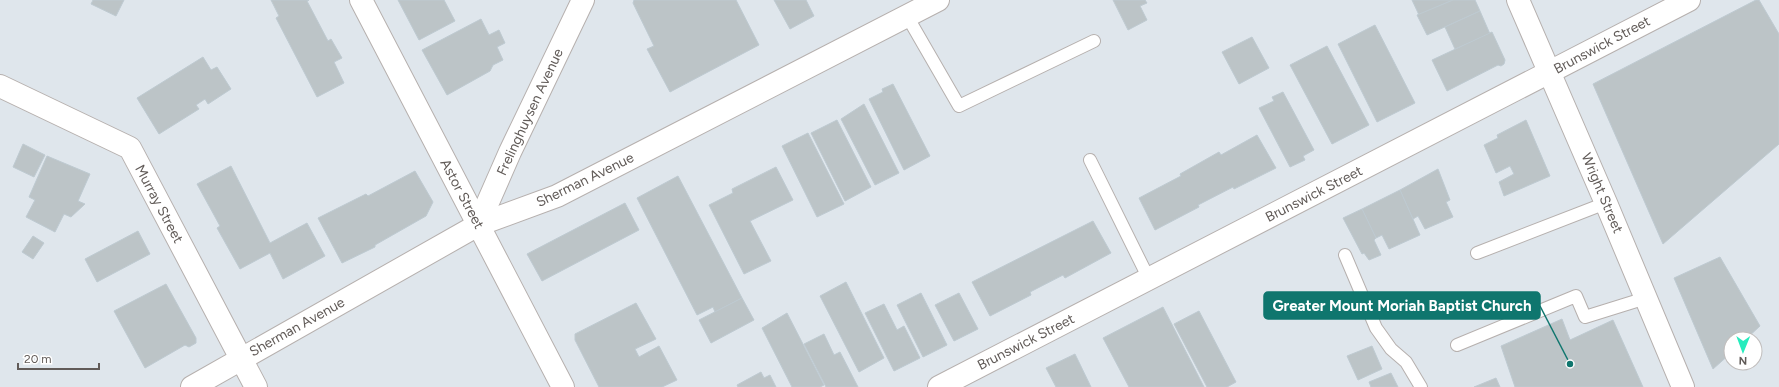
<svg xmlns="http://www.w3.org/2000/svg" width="1779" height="387" font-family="Figtree,sans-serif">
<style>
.building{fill:#bcc4c7;stroke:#becad1}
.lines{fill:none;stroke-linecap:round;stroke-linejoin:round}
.lane-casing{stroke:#b6b0ae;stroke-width:14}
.street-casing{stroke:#b6b0ae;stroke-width:24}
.lane{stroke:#fff;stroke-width:12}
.street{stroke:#fff;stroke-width:22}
.labels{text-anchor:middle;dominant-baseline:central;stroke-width:3.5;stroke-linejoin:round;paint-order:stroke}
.street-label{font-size:14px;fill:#615b58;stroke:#fff}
.leader{fill:none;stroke:#0f766e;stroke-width:1.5}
.callout-dot{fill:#0f766e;stroke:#fff;stroke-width:1.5}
.callout{fill:#0f766e;stroke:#0f766e;stroke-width:1.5}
.callout-label{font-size:15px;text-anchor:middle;font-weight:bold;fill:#fff}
</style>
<rect width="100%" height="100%" fill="#dfe6ec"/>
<g class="building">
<path d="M93 0H124L116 16 91 4Z"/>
<path d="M271 0H309L307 1 328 41 331 39 342 58 334 62 344 83 317 97 276 18 279 16Z"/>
<path d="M398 0H444L455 21 419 40Z"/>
<path d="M634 0H736L759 45 670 92 647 49 654 46 633 3Z"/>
<path d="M774 0H806L814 16 790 29Z"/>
<path d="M1113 0H1145L1147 3 1140 6 1147 20 1128 30Z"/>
<path d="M1412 0H1453L1419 15Z"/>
<path d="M1453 0H1475L1480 11 1427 35 1417 15Z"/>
<path d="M1756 0H1759L1779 34V144L1663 244 1593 84Z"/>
<path d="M1480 11 1490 34 1455 49 1445 27Z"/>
<path d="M481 19 489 35 499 30 505 43 497 47 503 60 493 65 490 71 447 95 422 50Z"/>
<path d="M1375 25 1415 103 1377 122 1338 44Z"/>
<path d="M1492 32 1505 60 1504 64 1501 66 1498 65 1447 91 1432 60Z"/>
<path d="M1252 37 1269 68 1239 84 1222 52Z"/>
<path d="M1327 46 1369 125 1332 144 1290 65Z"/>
<path d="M203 57 211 70 217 67 231 89 208 104 205 99 196 105 199 109 159 134 137 98Z"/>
<path d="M893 84 930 156 904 170 869 99 883 92 882 89Z"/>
<path d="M1283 92 1314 150 1303 156 1305 160 1290 167 1259 108 1274 101 1272 97Z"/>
<path d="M864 104 899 173 875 185 841 119Z"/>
<path d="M837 120 871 187 845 201 811 133Z"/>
<path d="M1526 120 1550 176 1504 196 1499 182 1514 174 1510 166 1496 173 1484 145 1498 138 1497 135Z"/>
<path d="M808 133 844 204 817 217 782 146Z"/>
<path d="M1257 135 1276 168 1234 189 1233 187 1198 205 1199 207 1155 230 1139 198 1181 176 1180 174 1219 152 1221 155Z"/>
<path d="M23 144 45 155 34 177 13 167Z"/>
<path d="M47 156 90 174 78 201 85 204 71 217 64 214 55 232 26 217 35 200 29 197Z"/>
<path d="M231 166 270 243 307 223 325 256 283 279 270 253 240 269 217 228 220 226 197 184Z"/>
<path d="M776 167 793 200 750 221 771 261 744 274 709 205 733 193 732 189Z"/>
<path d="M1438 169 1450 200 1446 202 1453 217 1425 229 1418 216 1413 219 1400 190Z"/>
<path d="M415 171 433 202 426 216 375 245V247L342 263 318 218 366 194 368 196Z"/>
<path d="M678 176 742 298 715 312 713 307 697 315 637 198Z"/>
<path d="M1400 190 1420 235 1389 249 1382 235 1376 238 1362 209Z"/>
<path d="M625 203 639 230 542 281 527 254Z"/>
<path d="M1362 209 1376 238 1374 240 1381 255 1369 260 1364 253 1362 254 1343 218Z"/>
<path d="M1093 221 1111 253 1065 278 1063 275 1030 292 1031 295 990 316 972 282Z"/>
<path d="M138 231 150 254 97 282 85 259Z"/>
<path d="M33 236 44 243 33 259 22 252Z"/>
<path d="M1720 257 1760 326 1746 339H1731V353L1713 369 1674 278Z"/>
<path d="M846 282 884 358 859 372 820 296Z"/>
<path d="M166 284 196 338V343L189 347 185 345 145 368 114 311Z"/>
<path d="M921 293 947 345 923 357 897 305Z"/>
<path d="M959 293 978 329 954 341 935 305Z"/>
<path d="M742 298 754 320 711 343 699 320Z"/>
<path d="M636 303 656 339 635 349 639 357 659 346 677 380 662 387H599L575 340V334Z"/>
<path d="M884 304 897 330 904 326 920 358 894 371 865 313Z"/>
<path d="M1163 307 1204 387H1129L1103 338Z"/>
<path d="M1199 311 1236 382 1227 387H1207L1174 324Z"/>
<path d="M787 313 824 385 820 387H792L762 328Z"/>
<path d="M1562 319 1570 340 1613 320 1643 387H1515L1501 346Z"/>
<path d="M824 334 834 355 840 352 858 387H826L804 344Z"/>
<path d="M1372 346 1382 369 1358 380 1347 356Z"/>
<path d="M1075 354 1091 387H1056L1046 368Z"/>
<path d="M761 372 764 378 770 375 776 387H738L737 385Z"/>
<path d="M1391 373 1398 387H1371L1369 382Z"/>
<path d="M1496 378 1500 387H1474Z"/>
</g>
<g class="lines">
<g class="lane-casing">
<g id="lane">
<path d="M907 16 959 106 1094 41"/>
<path d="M1090 160 1149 279"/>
<path d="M1477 253 1606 203"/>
<path d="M1345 255 1376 328 1391 349 1406 362 1421 387"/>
<path d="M1457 345 1576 296 1585 317 1646 298"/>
</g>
</g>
<g class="street-casing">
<g id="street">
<path d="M361 0 563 387"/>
<path d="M1518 0 1606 203 1683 387"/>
<path d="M0 86 130 148 256 387"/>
<path d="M478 225 510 152 583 0"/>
<path d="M192 387 478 225 557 196 938 0"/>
<path d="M939 387 1689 0"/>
</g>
</g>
<use href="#lane" class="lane"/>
<use href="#street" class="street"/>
</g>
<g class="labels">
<g class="street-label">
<text transform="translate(1602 45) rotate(-28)">Brunswick Street</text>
<text transform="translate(530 112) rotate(-65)">Frelinghuysen Avenue</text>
<text transform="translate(585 180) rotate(-26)">Sherman Avenue</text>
<text transform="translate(1602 193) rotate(67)">Wright Street</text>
<text transform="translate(462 194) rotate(62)">Astor Street</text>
<text transform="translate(1314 194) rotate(-27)">Brunswick Street</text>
<text transform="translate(159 204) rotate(62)">Murray Street</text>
<text transform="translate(297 327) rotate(-29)">Sherman Avenue</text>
<text transform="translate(1026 342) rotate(-27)">Brunswick Street</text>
</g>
</g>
<path class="leader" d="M1570 364L1540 306"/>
<circle class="callout-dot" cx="1570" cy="364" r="4"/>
<rect class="callout" x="1264" y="292" width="276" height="27" rx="4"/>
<g class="callout-label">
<text x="1402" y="311">Greater Mount Moriah Baptist Church</text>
</g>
<g transform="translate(1743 351) rotate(181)"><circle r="19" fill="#ffffff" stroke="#c0bdbc"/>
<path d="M0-3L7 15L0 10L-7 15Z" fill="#26ecbd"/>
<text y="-6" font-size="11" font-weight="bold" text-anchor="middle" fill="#615b58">N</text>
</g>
<path d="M18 363v6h81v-6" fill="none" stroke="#615b58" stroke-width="2"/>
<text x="24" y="363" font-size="12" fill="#615b58" stroke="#ffffff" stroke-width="3" paint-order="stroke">20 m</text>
</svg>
